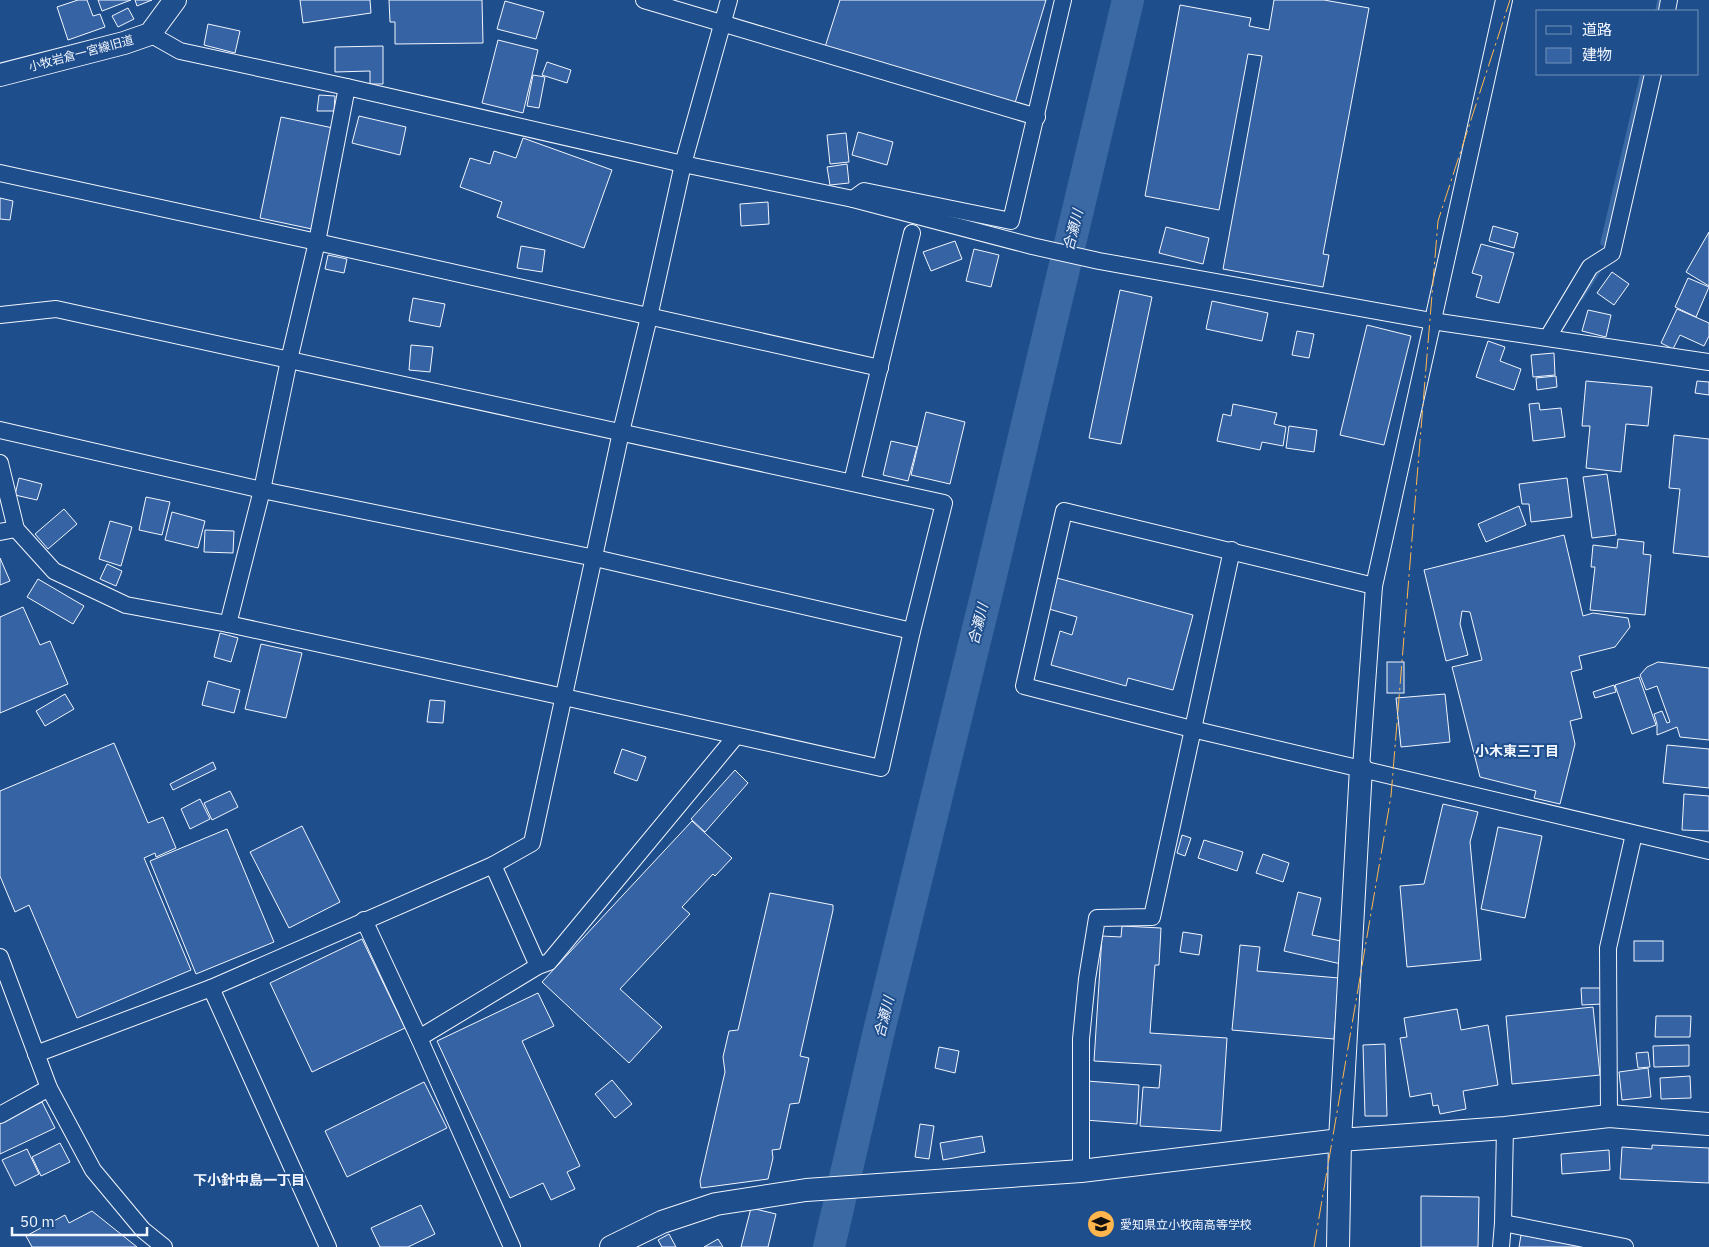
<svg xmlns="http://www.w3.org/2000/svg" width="1709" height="1247" font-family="'IBM Plex Sans','Noto Sans JP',sans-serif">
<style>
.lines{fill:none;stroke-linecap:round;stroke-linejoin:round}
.stream{stroke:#3b69a3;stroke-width:5.5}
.river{stroke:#3b69a3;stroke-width:32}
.building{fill:#3563a3;stroke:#f2f6ff}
.street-casing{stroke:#f2f6ff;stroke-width:18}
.secondary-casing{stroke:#f2f6ff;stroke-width:24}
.street{stroke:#1f4e8c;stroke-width:16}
.secondary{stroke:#1f4e8c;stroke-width:22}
.power{stroke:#ffb74d;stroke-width:1;stroke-dasharray:18 4 2.5 4;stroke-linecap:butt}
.labels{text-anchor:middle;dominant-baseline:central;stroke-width:4;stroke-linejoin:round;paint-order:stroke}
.street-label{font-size:12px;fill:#f2f6ff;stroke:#1f4e8c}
.poi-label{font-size:12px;fill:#f2f6ff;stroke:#1f4e8c;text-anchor:start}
.water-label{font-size:14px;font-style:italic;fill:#f2f6ff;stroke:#1f4e8c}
.neighbourhood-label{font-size:14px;font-weight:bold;fill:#f2f6ff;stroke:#1f4e8c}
</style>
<rect width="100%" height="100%" fill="#1f4e8c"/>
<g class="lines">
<g class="stream">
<path d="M1658 11 1660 0"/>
<path d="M1603 243 1643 74"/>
<path d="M1581 297 1598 271"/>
</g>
<path class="river" d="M829 1247 878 1035 987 592 1128 0"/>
</g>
<g class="building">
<path d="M78 0H87L93 16 100 14 105 27 68 40 57 7Z"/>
<path d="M98 0H131L102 11Z"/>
<path d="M135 0H152L137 6Z"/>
<path d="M300 0H370L371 13 303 23Z"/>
<path d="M389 0H482L483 43 395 44V22H390Z"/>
<path d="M840 0H1046L1015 103 825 47Z"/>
<path d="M1274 0H1324L1369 8 1323 254 1329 255 1323 287 1223 269 1262 56 1248 54 1219 210 1145 196 1180 5 1251 18 1249 26 1269 30Z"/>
<path d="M505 1 544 12 536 39 497 29Z"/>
<path d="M128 8 134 19 118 27 112 16Z"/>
<path d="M208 24 240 31 235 53 204 45Z"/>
<path d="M498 40 538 50 523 113 482 103Z"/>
<path d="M383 46V84H370V71L335 72V47Z"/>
<path d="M547 62 571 70 567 83 542 75Z"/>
<path d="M533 75 545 77 539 108 527 106Z"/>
<path d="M319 95 335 96 334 111H317Z"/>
<path d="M359 116 406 127 400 155 352 143Z"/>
<path d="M281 117 333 128 312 229 260 218Z"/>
<path d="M858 132 893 142 887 165 852 155Z"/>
<path d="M846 133 849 162 830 164 827 135Z"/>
<path d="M523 138 612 170 584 248 497 217 502 202 460 187 470 158 490 164 494 151 516 158Z"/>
<path d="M847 164 849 183 830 185 827 167Z"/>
<path d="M0 198 13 201 10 220 0 219Z"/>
<path d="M768 202 769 224 741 226 740 204Z"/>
<path d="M1493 226 1518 233 1514 248 1489 241Z"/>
<path d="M1166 227 1209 238 1203 264 1159 253Z"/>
<path d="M1709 232V286L1686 272Z"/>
<path d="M955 241 962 259 931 271 923 252Z"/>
<path d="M1481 244 1514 253 1499 303 1476 297 1482 276 1472 273Z"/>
<path d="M521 246 545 250 542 272 517 268Z"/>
<path d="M974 249 999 255 991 287 966 281Z"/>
<path d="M328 255 347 259 344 273 325 269Z"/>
<path d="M1612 272 1629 284 1614 305 1597 293Z"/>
<path d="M1688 278 1709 287 1696 317 1675 307Z"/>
<path d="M1120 290 1152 297 1121 444 1089 438Z"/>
<path d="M413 298 445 304 440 327 409 321Z"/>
<path d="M1212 301 1268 313 1262 341 1206 329Z"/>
<path d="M1677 309 1709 323V336L1704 346 1680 335 1673 349 1661 343Z"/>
<path d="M1588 310 1611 315 1606 337 1582 331Z"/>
<path d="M1367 325 1411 336 1384 445 1340 435Z"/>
<path d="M1297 331 1314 334 1309 358 1292 355Z"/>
<path d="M1488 341 1505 347 1500 361 1521 369 1514 390 1476 377Z"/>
<path d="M411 345 433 347 430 372 409 370Z"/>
<path d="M1554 353 1555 375 1533 377 1531 355Z"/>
<path d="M1556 376 1557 387 1537 390 1536 378Z"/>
<path d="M1586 381 1652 387 1648 426 1626 424 1621 472 1586 468 1590 426H1582Z"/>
<path d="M1697 381 1709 382V395L1695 393Z"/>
<path d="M1539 403 1540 410 1561 408 1565 437 1533 441 1529 404Z"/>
<path d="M1233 404 1277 413 1274 424 1286 427 1283 446 1262 442 1260 450 1217 441 1223 414 1231 416Z"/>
<path d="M926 412 965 422 950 484 911 475Z"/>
<path d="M1289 426 1317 430 1314 452 1286 448Z"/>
<path d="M1674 435 1709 439V557L1673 553 1680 489 1669 488Z"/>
<path d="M891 441 917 447 908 481 883 475Z"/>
<path d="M1607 474 1616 535 1592 538 1583 477Z"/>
<path d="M19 478 42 484 37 500 15 495Z"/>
<path d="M1567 478 1572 517 1531 522 1529 504H1522L1519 484Z"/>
<path d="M146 497 170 502 162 535 139 530Z"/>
<path d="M1519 506 1526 525 1486 542 1478 524Z"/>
<path d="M64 509 77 524 48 549 35 534Z"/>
<path d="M172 512 205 521 198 548 165 540Z"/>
<path d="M110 521 132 527 121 566 99 559Z"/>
<path d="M205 530 234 531 233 553 204 552Z"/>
<path d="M1564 535 1583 616 1593 613 1628 618 1630 627 1615 647 1579 656 1582 669 1571 672 1582 718 1570 721 1575 744 1560 804 1534 798 1536 791 1480 777 1452 667 1482 660 1470 612 1462 611 1460 624 1468 655 1446 661 1424 570Z"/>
<path d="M1618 539 1644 542 1643 554 1651 555 1645 615 1590 610 1595 567H1591L1593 545 1617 548Z"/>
<path d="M0 558 10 581 0 585Z"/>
<path d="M107 564 122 571 116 586 100 579Z"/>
<path d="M1057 578 1193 615 1173 690 1128 678 1126 686 1051 665 1060 631 1072 635 1077 617 1049 609Z"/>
<path d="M38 579 84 606 73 624 27 597Z"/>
<path d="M23 607 40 645 50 641 68 684 0 713V617Z"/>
<path d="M220 633 238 638 231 662 214 657Z"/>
<path d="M261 644 302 653 286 718 245 709Z"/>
<rect x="1387" y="662" width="17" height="31"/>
<path d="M1658 662 1709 668V740L1680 737 1677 727 1657 735V724L1654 714 1662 711 1667 723 1670 722 1657 686 1646 690 1640 675 1647 667Z"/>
<path d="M1639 677 1656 725 1632 734 1615 685Z"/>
<path d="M208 681 240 690 234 713 202 705Z"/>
<path d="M1614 685 1616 692 1595 698 1593 692Z"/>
<path d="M65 694 74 709 45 726 36 711Z"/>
<path d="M1445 694 1450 742 1401 747 1396 698Z"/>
<path d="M430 700 445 701 443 723 427 722Z"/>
<path d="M114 743 148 823 163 817 176 848 156 857 155 853 144 858 191 970 77 1018 29 905 15 912 0 876V791Z"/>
<path d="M1667 745 1709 749V788L1663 783Z"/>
<path d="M622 749 646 757 637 781 614 773Z"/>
<path d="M213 762 216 769 173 790 170 784Z"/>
<path d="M735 770 748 783 705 832 691 819Z"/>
<path d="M230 791 238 807 212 820 204 803Z"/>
<path d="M1684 794 1709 796V831L1682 830Z"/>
<path d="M200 799 210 819 190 829 181 809Z"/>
<path d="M1443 804 1478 812 1470 842 1481 960 1407 967 1400 886 1424 884Z"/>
<path d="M692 821 732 858 715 876 713 874 682 907 690 914 620 989 662 1027 629 1063 542 982Z"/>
<path d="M302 826 340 902 289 928 250 852Z"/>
<path d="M1498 827 1542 836 1525 918 1481 909Z"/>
<path d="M227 829 274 942 196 974 150 861Z"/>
<path d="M1182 835 1191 838 1185 856 1177 853Z"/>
<path d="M1204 840 1243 852 1237 871 1198 858Z"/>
<path d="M1263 854 1289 863 1283 882 1256 873Z"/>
<path d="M1298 892 1321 898 1312 935 1346 942 1341 964 1284 951Z"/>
<path d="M770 893 833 905V910L800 1056 809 1058 799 1103 790 1104 780 1149 772 1150 773 1158 768 1179 701 1188 700 1181 725 1072 723 1057 729 1031 738 1030Z"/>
<path d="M1122 926 1161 928 1159 965H1155L1150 1033 1227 1038 1221 1131 1140 1126 1143 1087 1159 1088 1161 1065 1094 1061 1102 936 1121 937Z"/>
<path d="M1183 932 1202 935 1199 955 1180 952Z"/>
<path d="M362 939 405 1028 312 1072 270 983Z"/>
<rect x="1634" y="941" width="29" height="20"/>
<path d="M1240 945 1260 947 1257 971 1339 978 1334 1039 1232 1030Z"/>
<path d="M1581 988H1602V1004L1582 1005Z"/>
<path d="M538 993 554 1026 522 1041 580 1166 567 1172 575 1189 551 1200 543 1183 510 1198 437 1041Z"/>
<path d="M1593 1007 1600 1075 1512 1084 1506 1016Z"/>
<path d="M1457 1009 1461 1030 1488 1025 1498 1085 1463 1091 1466 1109 1440 1114 1438 1105 1433 1106 1431 1093 1410 1097 1400 1038 1407 1037 1404 1018Z"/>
<path d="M1656 1016H1691L1690 1037H1655Z"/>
<path d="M1385 1044 1387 1116H1365L1363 1045Z"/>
<path d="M1689 1045V1066L1654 1067 1653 1046Z"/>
<path d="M939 1047 959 1051 955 1073 935 1068Z"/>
<path d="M1648 1052 1650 1067 1638 1068 1636 1053Z"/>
<path d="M1648 1068 1651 1097 1622 1100 1619 1072Z"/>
<path d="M1690 1076 1691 1098 1661 1099 1660 1078Z"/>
<path d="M612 1080 632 1104 615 1118 595 1094Z"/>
<path d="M1087 1081 1139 1085 1137 1124 1085 1120Z"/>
<path d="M424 1082 447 1128 347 1177 325 1131Z"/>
<path d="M42 1102 55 1128 0 1154V1122Z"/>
<path d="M920 1124 934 1126 929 1159 915 1157Z"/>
<path d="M982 1136 985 1152 943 1160 940 1143Z"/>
<path d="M60 1143 70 1162 41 1176 32 1157Z"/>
<path d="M1652 1145 1709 1148V1183L1620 1179 1622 1147 1652 1149Z"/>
<path d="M27 1149 39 1174 15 1186 2 1160Z"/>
<path d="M1609 1150 1610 1170 1562 1174 1561 1154Z"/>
<path d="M1421 1196 1479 1197 1478 1247H1421Z"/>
<path d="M421 1205 435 1234 408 1247H380L371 1228Z"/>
<path d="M751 1208 776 1214 768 1247H741Z"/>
<path d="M92 1211 137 1247H32L26 1236 65 1215 69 1223Z"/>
<path d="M669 1234 676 1247H662L658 1240Z"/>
<path d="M1521 1235 1590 1247H1519Z"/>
<path d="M718 1239 723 1247H704Z"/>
</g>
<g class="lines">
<g class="street-casing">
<g id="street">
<path d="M644 0 1037 117"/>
<path d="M1667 11 1669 0"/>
<path d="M150 34 180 51 347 87 683 164 853 199 1032 246 1099 261 1432 321 1709 362"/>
<path d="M0 173 317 242 880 368"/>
<path d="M853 199 864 191 1011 221 1063 0"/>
<path d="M0 315 56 309 944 503 912 631 881 768 564 697 228 624 126 605 54 571 16 529 0 463"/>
<path d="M1548 337 1590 267 1612 253 1653 74"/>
<path d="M0 430 262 490 595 558 912 631"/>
<path d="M852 482 912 233"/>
<path d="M0 532 16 529"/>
<path d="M1374 586 1064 511 1024 686 1192 729 1709 851"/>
<path d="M228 624 262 490 289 360 317 242 347 87"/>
<path d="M1361 768 1374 586 1504 0"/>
<path d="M493 865 538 966"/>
<path d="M364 920 419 1038 512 1247"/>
<path d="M0 957 49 1088 93 1170 143 1230 164 1247"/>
<path d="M211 988 328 1247"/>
<path d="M419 1038 538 966 549 962 736 736"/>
<path d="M36 1054 211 988 493 865 532 843 621 432 649 317 683 164 729 0"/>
<path d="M0 1115 49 1088"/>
<path d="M1609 1116 1608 948 1634 834"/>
<path d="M1081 1171V1039L1087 979 1097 918 1152 917 1232 550"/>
<path d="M1503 1223 1625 1247"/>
<path d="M1501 1247 1503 1223 1505 1128"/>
</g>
</g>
<g class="secondary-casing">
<g id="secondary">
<path d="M0 75 124 43 150 34 175 0"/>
<path d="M611 1247 662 1222 716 1204 806 1190 1081 1171 1340 1140 1505 1128 1609 1116 1709 1124"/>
<path d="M1338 1247 1340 1140 1361 768"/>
</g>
</g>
<use href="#street" class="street"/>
<use href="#secondary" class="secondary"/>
<path class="power" d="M1314 1247 1391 796 1438 221 1510 0"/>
</g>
<defs>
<g id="school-disc" transform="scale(1.4375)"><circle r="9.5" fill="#ffb74d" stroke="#1f4e8c"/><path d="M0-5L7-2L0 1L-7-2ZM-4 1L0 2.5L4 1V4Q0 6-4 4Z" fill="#111"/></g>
</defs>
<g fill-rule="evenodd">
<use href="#school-disc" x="1101" y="1224"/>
</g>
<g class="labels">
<g class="street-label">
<text transform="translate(81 53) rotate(-15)">小牧岩倉一宮線旧道</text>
</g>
<g class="poi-label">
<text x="1120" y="1224">愛知県立小牧南高等学校</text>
</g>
<g class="water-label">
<text transform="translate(1073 230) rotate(-76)">合瀬川</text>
<text transform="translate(978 624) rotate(-76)">合瀬川</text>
<text transform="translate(884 1017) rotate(-76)">合瀬川</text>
</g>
<g class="neighbourhood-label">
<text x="1517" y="751">小木東三丁目</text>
<text x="249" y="1180">下小針中島一丁目</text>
</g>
</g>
<rect x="1536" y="10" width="162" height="65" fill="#1f4e8c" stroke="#7391ba"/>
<rect x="1546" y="26" width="25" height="8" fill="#1f4e8c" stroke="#7391ba"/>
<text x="1582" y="35" font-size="15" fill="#f2f6ff">道路</text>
<rect x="1546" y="48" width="25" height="15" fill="#3563a3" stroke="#7391ba"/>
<text x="1582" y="60" font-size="15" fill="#f2f6ff">建物</text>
<path d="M12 1227v8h135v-8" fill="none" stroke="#f2f6ff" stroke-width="2.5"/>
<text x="20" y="1227" font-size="15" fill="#f2f6ff" stroke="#1f4e8c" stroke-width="4" paint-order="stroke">50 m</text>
</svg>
